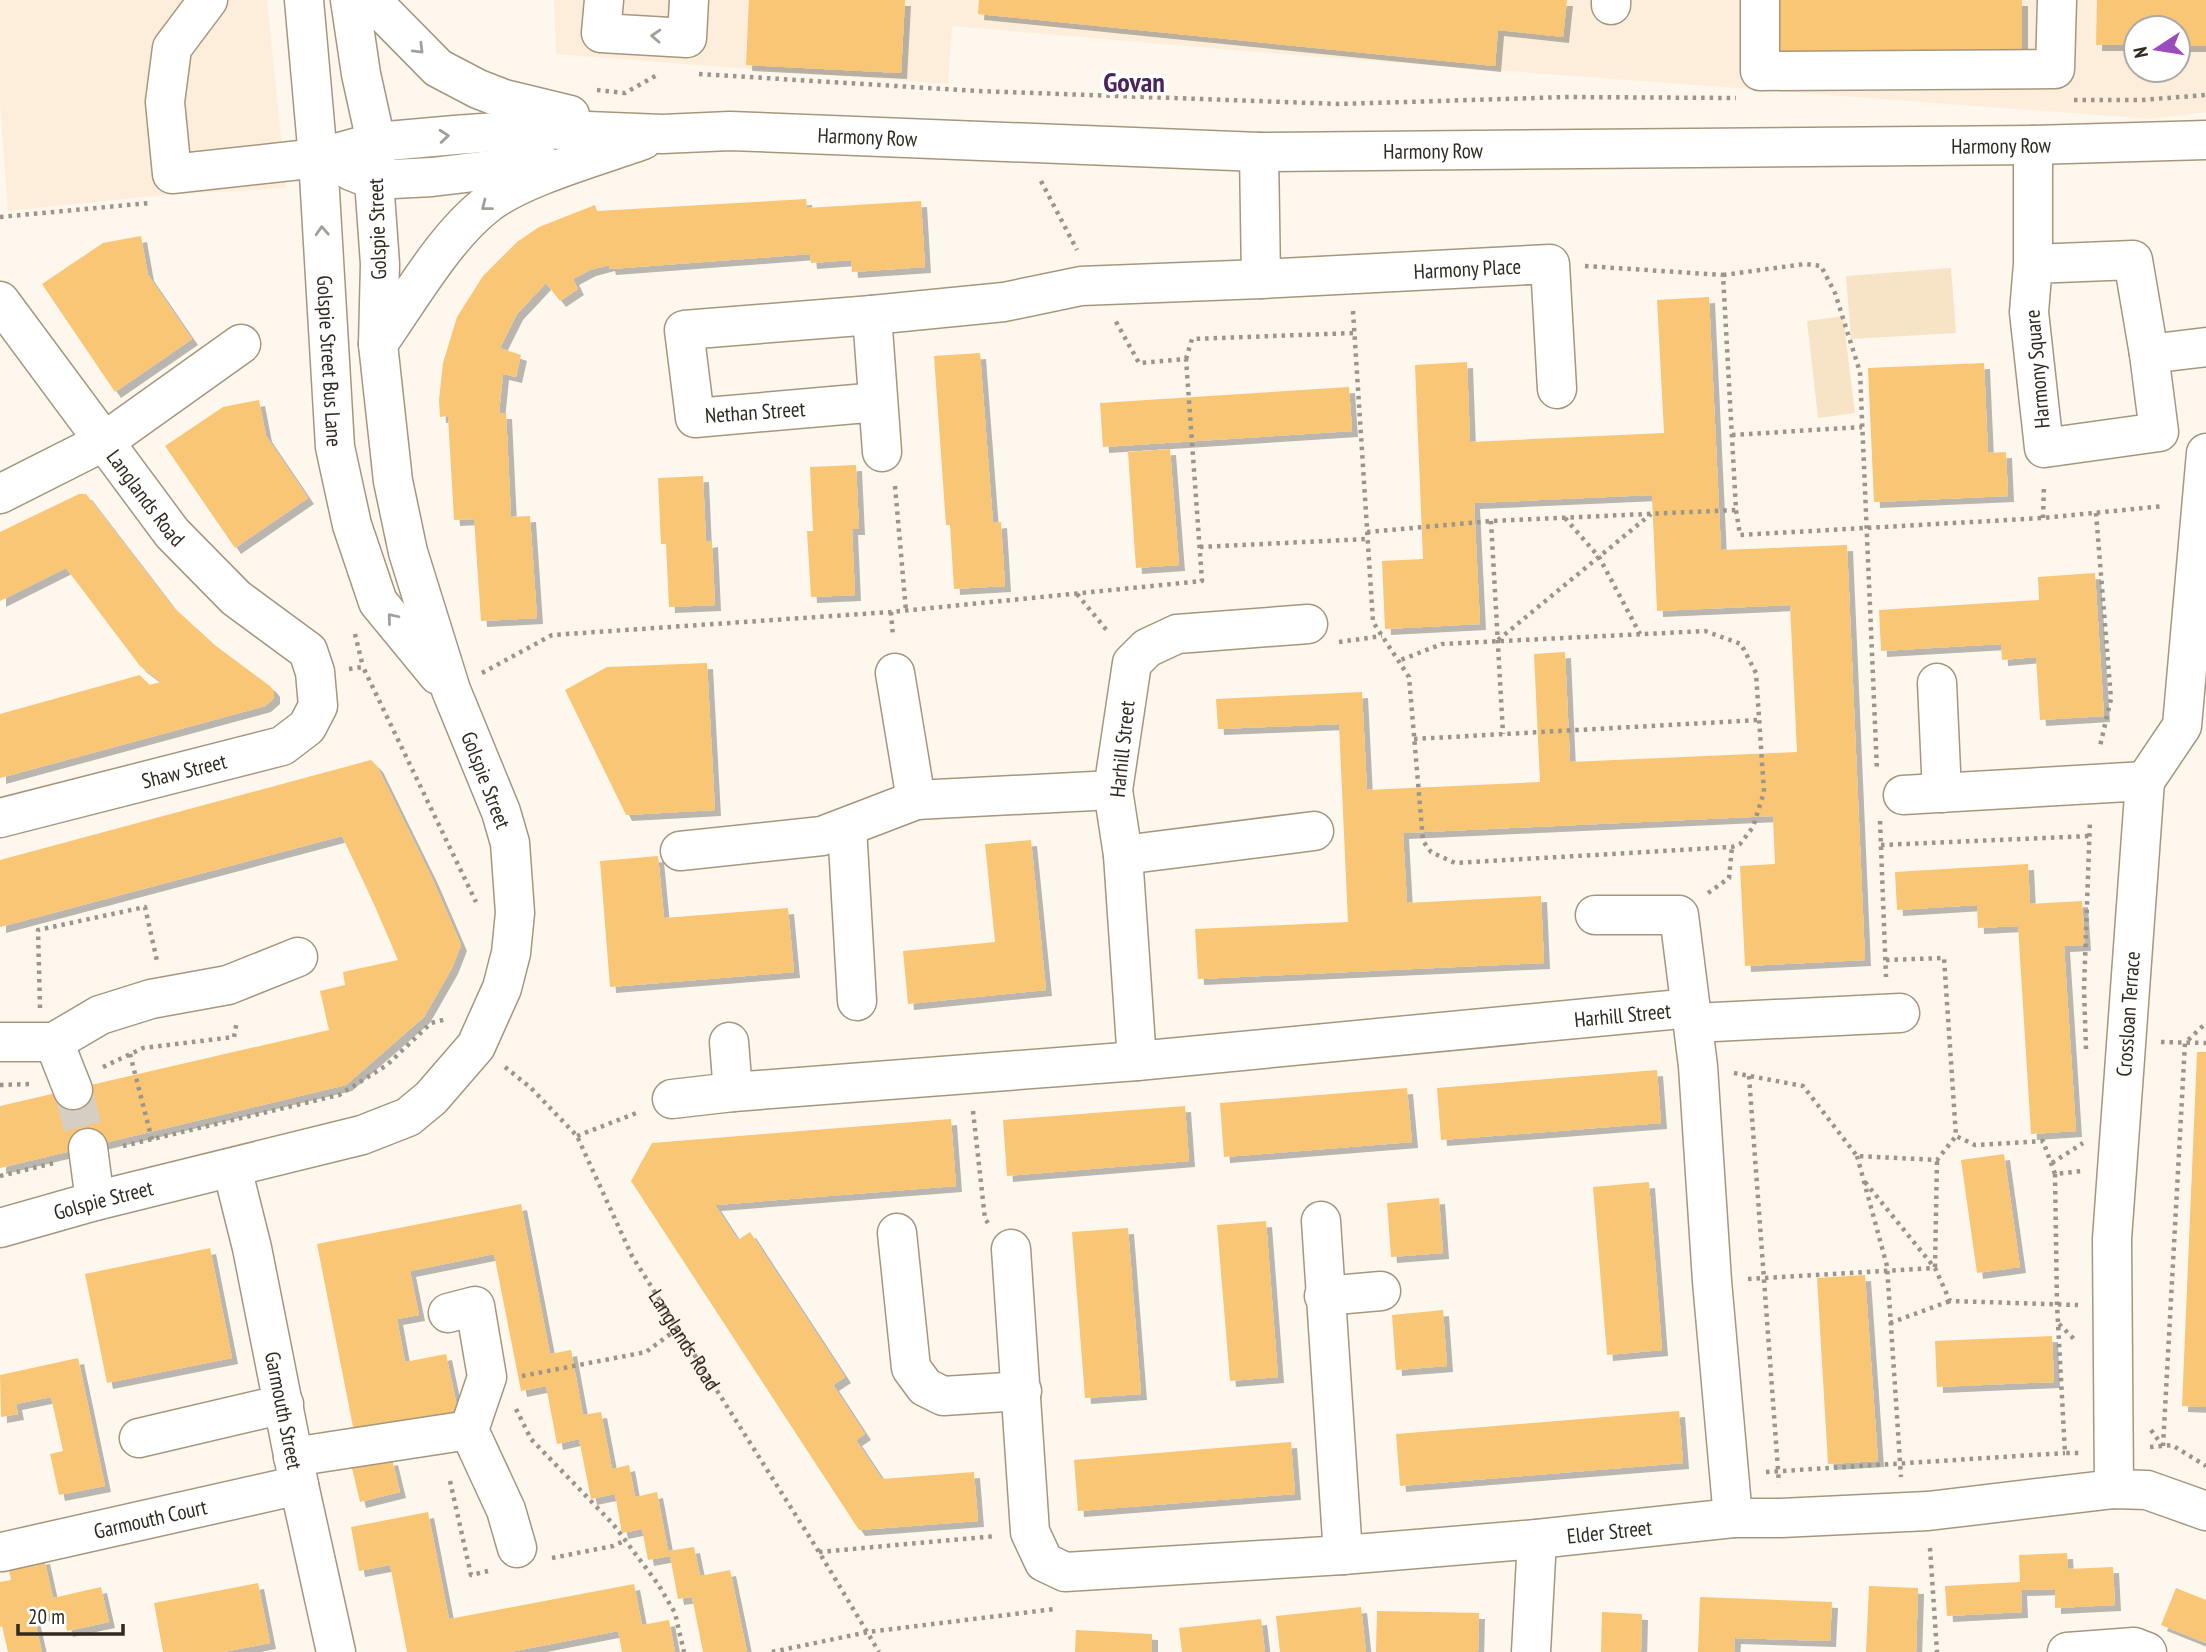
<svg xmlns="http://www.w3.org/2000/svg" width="2206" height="1652" font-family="'PT Sans Narrow',sans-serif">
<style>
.built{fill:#fceeda;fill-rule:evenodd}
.green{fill:#f7e3c5}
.building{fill:#f9c674;filter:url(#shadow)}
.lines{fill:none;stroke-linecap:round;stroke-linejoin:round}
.minor-tunnel{stroke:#d5cec4;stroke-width:38;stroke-dasharray:38 19;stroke-linecap:butt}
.minor-casing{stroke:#a6967d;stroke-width:41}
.path{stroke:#9c958b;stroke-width:4.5;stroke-dasharray:3.5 5;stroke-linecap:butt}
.minor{stroke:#fff;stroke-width:38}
.oneway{stroke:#a29f9b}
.labels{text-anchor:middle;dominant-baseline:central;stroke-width:7;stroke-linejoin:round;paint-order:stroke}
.street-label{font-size:21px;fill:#302a20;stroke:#fff}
.district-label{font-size:28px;font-weight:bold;fill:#4a245a;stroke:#fff}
</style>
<defs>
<filter id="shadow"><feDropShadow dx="6" dy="6" stdDeviation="0" flood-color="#0004"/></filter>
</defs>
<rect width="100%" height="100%" fill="#fef7ed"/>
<g class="built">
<path d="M0 0H267L286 188 162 195 8 211 0 105Z"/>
<path d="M554 0H2206V112L2152 119 1293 55 952 26 948 84 556 54ZM2136 28H2178V70H2136Z"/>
</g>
<g class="green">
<path d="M1951 268 1956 333 1851 339 1846 276Z"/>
<path d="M1843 316 1855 413 1818 418 1807 321Z"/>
</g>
<g class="building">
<path d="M749 0H905L901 73 746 65Z"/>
<path d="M979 0H1567L1563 37 1498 30 1495 66 978 14Z"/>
<path d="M1769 0H2022V53L1770 54Z"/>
<path d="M2097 0H2206V46H2178V28H2136V45H2096Z"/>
<path d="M806 199 807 208 921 201 925 267 852 272 851 260 811 263 810 254 610 269 609 265 590 270 573 279 578 289 560 301 546 283 517 314 500 348 521 355 516 377 503 374 499 413H506L511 517 530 516 537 618 481 621 474 519 454 520 448 416 440 417 439 400 443 363 457 317 483 276 517 242 539 227 595 205 597 211Z"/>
<path d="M141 236 148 275 192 339 115 392 42 284 103 243Z"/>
<path d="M1709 297 1721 550 1847 545 1865 960 1745 966 1740 866 1775 864 1773 816 1403 833 1407 903 1541 896 1544 963 1198 979 1195 929 1348 922 1339 724 1218 729 1216 699 1362 692 1367 790 1540 782 1534 654 1565 652 1570 762 1797 752 1790 605 1657 611 1652 495 1474 503 1480 624 1385 629 1382 561 1423 559 1415 365 1467 362 1470 442 1664 433 1657 300Z"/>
<path d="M980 353 993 523 1001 522 1005 586 954 589 950 525H946L934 356Z"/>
<path d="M1984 363 1988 453 2006 452 2008 496 1874 502 1868 368Z"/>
<path d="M1349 387 1352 431 1103 447 1100 403Z"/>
<path d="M259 400 266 436 308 498 235 548 165 446 223 407Z"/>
<path d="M1170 449 1179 565 1136 568 1128 452Z"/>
<path d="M856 465 859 529H852L855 595 811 597 807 531H813L810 467Z"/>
<path d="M703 476 706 542 712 541 715 605 669 607 666 544H661L658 478Z"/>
<path d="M79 494H86L172 606 216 646 270 686 274 691V698L265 706 0 778V714L140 675 149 685 161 682 140 666 66 568 0 601V532Z"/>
<path d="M2095 573 2104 716 2040 720 2036 657 2002 660 2001 644 1881 651 1879 610 2039 600 2038 577Z"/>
<path d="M707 663 715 810 626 815 565 690 607 667Z"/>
<path d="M371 760 377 766 432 878 461 945 452 968 424 1017 346 1085 0 1168V1106L329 1030 320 991 345 985 343 972 398 960 373 902 342 836 0 927V860Z"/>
<path d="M1031 840 1046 990 908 1004 903 951 995 942 985 844Z"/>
<path d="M658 856 664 918 788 908 794 972 610 987 600 861Z"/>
<path d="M2028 864 2030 904 2082 901 2085 945 2064 946 2076 1131 2031 1134 2018 926 1978 928 1977 905 1897 910 1895 872Z"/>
<path d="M2197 1052H2206V1407L2182 1406Z"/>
<path d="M1657 1070 1661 1123 1441 1140 1437 1088Z"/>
<path d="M1407 1088 1412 1142 1224 1157 1220 1103Z"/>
<path d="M1185 1106 1189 1161 1007 1176 1003 1120Z"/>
<path d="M951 1119 956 1186 715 1205 738 1240 750 1232 845 1377 833 1385 865 1434 856 1440 882 1479 974 1472 978 1521 859 1530 631 1181 652 1143Z"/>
<path d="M2004 1154 2020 1267 1977 1273 1961 1160Z"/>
<path d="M1649 1182 1662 1350 1607 1355 1593 1187Z"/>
<path d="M1439 1198 1443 1253 1391 1257 1387 1203Z"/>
<path d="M521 1204 550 1354 571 1350 583 1415 601 1412 612 1469 629 1465 635 1497 657 1492 668 1551 694 1547 700 1576 730 1570 747 1652H703L692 1597 678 1599 670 1556 648 1560 642 1529 622 1533 615 1494 591 1499 579 1439 557 1444 546 1386 521 1391 494 1254 410 1271 419 1315 397 1319 405 1362 446 1354 459 1416 355 1437 317 1244Z"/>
<path d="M1266 1221 1278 1377 1230 1381 1217 1225Z"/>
<path d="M1128 1228 1141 1394 1085 1398 1072 1232Z"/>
<path d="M210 1248 232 1358 107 1383 85 1274Z"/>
<path d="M1865 1275 1878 1461 1828 1464 1817 1278Z"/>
<path d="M1443 1310 1447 1366 1396 1370 1392 1315Z"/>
<path d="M2052 1336 2054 1382 1937 1387 1935 1341Z"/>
<path d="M78 1358 105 1486 59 1495 50 1454 63 1451 51 1397 16 1404 18 1414 1 1417 0 1375Z"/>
<path d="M1679 1411 1683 1463 1400 1486 1396 1434Z"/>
<path d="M1291 1442 1295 1494 1078 1511 1074 1460Z"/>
<path d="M392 1459 400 1492 360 1502 352 1468Z"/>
<path d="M428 1512 449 1619 634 1584 642 1625 669 1620 675 1652H622L618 1631 510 1652H407L390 1565 359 1571 351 1527Z"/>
<path d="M2067 1553 2068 1569 2113 1567 2115 1605 2055 1608V1589L2021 1590 2022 1612 1947 1616 1945 1586 2020 1582 2019 1555Z"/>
<path d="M44 1558 53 1598 101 1587 109 1622 67 1631 62 1611 34 1617 42 1652H8L2 1626 0 1627V1582L11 1580 8 1566Z"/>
<path d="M258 1583 270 1643 223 1652H163L154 1603Z"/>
<path d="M1869 1586 1918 1588 1916 1652H1866Z"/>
<path d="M2176 1588 2206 1600V1643L2161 1625Z"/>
<path d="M1700 1597 1832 1602 1830 1641 1735 1638 1734 1652H1698Z"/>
<path d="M1361 1607 1366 1652H1280L1276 1616Z"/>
<path d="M1377 1611 1479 1613 1478 1652H1376Z"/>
<path d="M1602 1612 1642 1614 1641 1652H1601Z"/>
<path d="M1261 1619 1265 1652H1182L1179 1628Z"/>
<path d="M1076 1630 1152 1634V1652H1075Z"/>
</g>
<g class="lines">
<path class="minor-tunnel" d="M73 1090 88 1148"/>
<g class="minor-casing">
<g id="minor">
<path id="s2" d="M208 0 172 48 165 102 172 174 318 158 376 142 455 135 538 129 662 134 730 131 1259 152 2033 145 2206 140"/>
<path id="s3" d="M304 0 318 158 335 447 352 525 378 602 438 675"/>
<path d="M371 0 438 68 478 89 504 99 570 115"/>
<path d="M604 0 601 33 687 38 689 0"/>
<path d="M1760 0V71L2055 69 2057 0"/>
<path d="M1611 5V0"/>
<path d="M1259 152 1261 279"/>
<path d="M351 171 374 180 432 177 515 167 540 162"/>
<path d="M2033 264 2133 260 2149 354 2159 432 2044 448 2029 312 2033 264V145"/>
<path id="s4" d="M0 301 172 533 236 598 308 651 315 672 318 706 307 727 282 746 0 818"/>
<path id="s5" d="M872 315 1004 302 1081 286 1261 279 1550 264 1557 389"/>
<path d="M378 344C409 300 444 238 486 205 521 177 599 156 643 140"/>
<path d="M2149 354 2206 347"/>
<path d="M878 402 695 418 684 330 872 315 882 452"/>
<path d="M0 494 105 441 241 344"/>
<path id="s6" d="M1308 624 1177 634 1147 648 1132 663 1113 790 1123 855 1137 1061 1691 1008"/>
<path d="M895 673 916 800 1113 790"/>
<path d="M1937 683 1942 793"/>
<path d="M2145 781 2182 726 2206 453"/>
<path d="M1903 795 2145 781 2112 1239 2114 1489"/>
<path d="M847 827 857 1001"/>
<path d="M680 851 822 836 916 800"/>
<path d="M1123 855 1314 831"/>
<path d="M1595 915H1679L1698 1066 1712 1281 1733 1518"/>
<path d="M1694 1023 1900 1013"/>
<path d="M0 1042H54L100 1015 151 999 228 985 298 957"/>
<path d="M54 1042 73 1090"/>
<path d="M729 1042 733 1092"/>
<path d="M672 1099 733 1092 1137 1061"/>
<path d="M88 1148 95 1201"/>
<path id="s7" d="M232 1168 252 1248 299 1485 336 1652"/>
<path d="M1321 1221 1343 1555"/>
<path id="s8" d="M0 1228 95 1201 362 1135 408 1117 431 1098 476 1046 502 988 511 953 515 913 510 843 501 812 451 690 408 552 393 481 378 344 380 264 374 180 376 142 361 74 350 0"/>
<path d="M897 1233 911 1368 925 1387 943 1396 1022 1391"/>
<path id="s9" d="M1011 1249 1030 1532 1044 1562 1065 1572 1343 1555 1537 1539 1733 1518H1781L1928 1511 2114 1489 2147 1490 2206 1511"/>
<path d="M1324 1296 1381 1291"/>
<path d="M448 1313 475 1306 487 1377 469 1430 506 1510 517 1548"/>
<path d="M139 1438 284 1404"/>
<path d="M293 1457 469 1430"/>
<path id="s10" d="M2 1552 299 1485"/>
<path d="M1531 1652 1537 1539"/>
<path d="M2067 1652 2134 1647 2147 1652"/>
</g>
</g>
<g class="path">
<path d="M699 74 978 91 1340 104 1568 97 1736 98"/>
<path d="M597 90 625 93 657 75"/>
<path d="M2074 100H2141L2206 95"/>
<path d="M1041 181 1077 250"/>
<path d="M0 217 149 203"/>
<path d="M1585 266 1723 275 1736 510 1740 535 2043 518 2164 506"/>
<path d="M1723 275 1805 264 1821 266 1835 293 1860 372 1877 771"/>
<path d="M1353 311 1373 622 1409 677 1423 841 1431 852 1455 863 1732 847 1740 844 1753 827 1764 792 1756 673 1741 644 1705 631 1442 644 1398 661"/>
<path d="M1186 359 1192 339 1354 333"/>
<path d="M1732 435 1862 427"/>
<path d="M895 486 906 611"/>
<path d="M2096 513 2111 699 2100 746"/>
<path d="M1565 518 1599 557 1640 634"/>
<path d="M2043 518 2044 484"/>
<path d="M1491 521 1503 734"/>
<path d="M1367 532 1491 521 1736 510"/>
<path d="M1200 547 1367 539"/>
<path d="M1077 594 1109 633"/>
<path d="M891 612 893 637"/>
<path d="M355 634 363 667"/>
<path d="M1498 640 1651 514"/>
<path d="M1339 642 1382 636"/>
<path d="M349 669 363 667 476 902"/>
<path d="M482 673 552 635 891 612 1202 581 1186 359 1139 363 1115 320"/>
<path d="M1414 739 1759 720"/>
<path d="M1880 821 1886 977"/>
<path d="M1881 845 2090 836"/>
<path d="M1708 893 1729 878 1732 847"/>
<path d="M1886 960 1944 958 1956 1136 1975 1145 2043 1141 2055 1174 2082 1171"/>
<path d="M40 1008 38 930 145 907 157 961"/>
<path d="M2161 1042 2206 1043"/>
<path d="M2086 1049 2084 989 2090 820"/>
<path d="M130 1054 152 1140"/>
<path d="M103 1067 143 1048 234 1037 237 1021"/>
<path id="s1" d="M505 1067 531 1088 577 1136 632 1256 819 1552 879 1652"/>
<path d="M1734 1073 1803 1086 1857 1156 1937 1160 1956 1136"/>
<path d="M1749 1076 1779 1483"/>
<path d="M0 1085 31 1084"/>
<path d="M973 1111 985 1219 988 1223"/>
<path d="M577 1136 639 1112"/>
<path d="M123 1146 339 1095 387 1065 431 1023 447 1019"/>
<path d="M1857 1156 1887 1266 1901 1477"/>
<path d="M2052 1163 2083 1143"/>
<path d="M2055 1174 2057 1305 2065 1453H2079"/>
<path d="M0 1176 54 1163"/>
<path d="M1865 1182 1934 1267"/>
<path d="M1935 1267 1937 1160"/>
<path d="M1748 1279 1935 1268 1950 1301 2078 1305"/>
<path d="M1890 1323 1950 1301"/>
<path d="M2059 1324 2075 1340"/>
<path d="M522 1376 646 1352 677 1329"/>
<path d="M516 1409 531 1439 613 1524 658 1584 675 1613 684 1652"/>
<path d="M2151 1430 2162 1445"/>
<path d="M2163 1446 2185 1043 2206 1023"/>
<path d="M2150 1447 2172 1445 2206 1466"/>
<path d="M1766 1472 2065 1453"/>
<path d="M450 1481 471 1575 488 1571"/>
<path d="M1930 1548 1937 1652"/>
<path d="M819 1552 996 1536"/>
<path d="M552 1558 613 1546 626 1540"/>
<path d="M772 1652 868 1632 1055 1609"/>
</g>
<use href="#minor" class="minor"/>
</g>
<defs><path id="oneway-chevron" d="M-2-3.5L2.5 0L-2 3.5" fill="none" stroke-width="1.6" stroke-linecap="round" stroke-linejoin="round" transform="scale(1.75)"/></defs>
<g class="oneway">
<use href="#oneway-chevron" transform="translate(656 36) rotate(-177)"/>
<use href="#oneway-chevron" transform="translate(419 49) rotate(45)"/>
<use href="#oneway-chevron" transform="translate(444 136) rotate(-5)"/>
<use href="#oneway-chevron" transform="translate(486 206) rotate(142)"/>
<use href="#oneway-chevron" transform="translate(322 231) rotate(-93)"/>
<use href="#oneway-chevron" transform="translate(392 618) rotate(-130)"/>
</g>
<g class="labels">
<g class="street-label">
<text stroke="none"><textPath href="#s2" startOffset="886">Harmony Row</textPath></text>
<text stroke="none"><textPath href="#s2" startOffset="2020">Harmony Row</textPath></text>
<text stroke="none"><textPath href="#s2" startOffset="1452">Harmony Row</textPath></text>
<text transform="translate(377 229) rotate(-92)">Golspie Street</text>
<text stroke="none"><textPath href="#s5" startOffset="598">Harmony Place</textPath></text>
<text stroke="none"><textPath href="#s3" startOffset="362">Golspie Street Bus Lane</textPath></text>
<text transform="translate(2037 369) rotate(-95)">Harmony Square</text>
<text transform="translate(755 412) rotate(-4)">Nethan Street</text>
<text stroke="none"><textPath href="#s4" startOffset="245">Langlands Road</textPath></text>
<text transform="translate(1122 749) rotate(-84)">Harhill Street</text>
<text transform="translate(184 771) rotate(-14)">Shaw Street</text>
<text transform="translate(486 780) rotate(69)">Golspie Street</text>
<text transform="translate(2128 1014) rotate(-86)">Crossloan Terrace</text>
<text stroke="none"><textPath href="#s6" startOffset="1074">Harhill Street</textPath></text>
<text stroke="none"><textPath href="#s8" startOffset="107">Golspie Street</textPath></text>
<text stroke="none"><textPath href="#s1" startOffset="331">Langlands Road</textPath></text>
<text stroke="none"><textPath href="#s7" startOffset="248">Garmouth Street</textPath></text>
<text stroke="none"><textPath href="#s10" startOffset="152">Garmouth Court</textPath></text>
<text stroke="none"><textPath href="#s9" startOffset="886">Elder Street</textPath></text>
</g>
<g class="district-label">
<text x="1134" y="81">Govan</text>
</g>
</g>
<g transform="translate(2157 49) rotate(258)"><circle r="33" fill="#ffffff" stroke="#acaaa6" stroke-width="2"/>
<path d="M0-5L12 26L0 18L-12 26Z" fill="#9b4cbc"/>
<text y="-10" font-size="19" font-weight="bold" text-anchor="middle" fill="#302a20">N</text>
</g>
<path d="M18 1624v10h105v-10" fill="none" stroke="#302a20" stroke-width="3.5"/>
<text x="28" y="1624" font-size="21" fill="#302a20" stroke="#ffffff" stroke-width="5" paint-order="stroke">20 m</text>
</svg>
